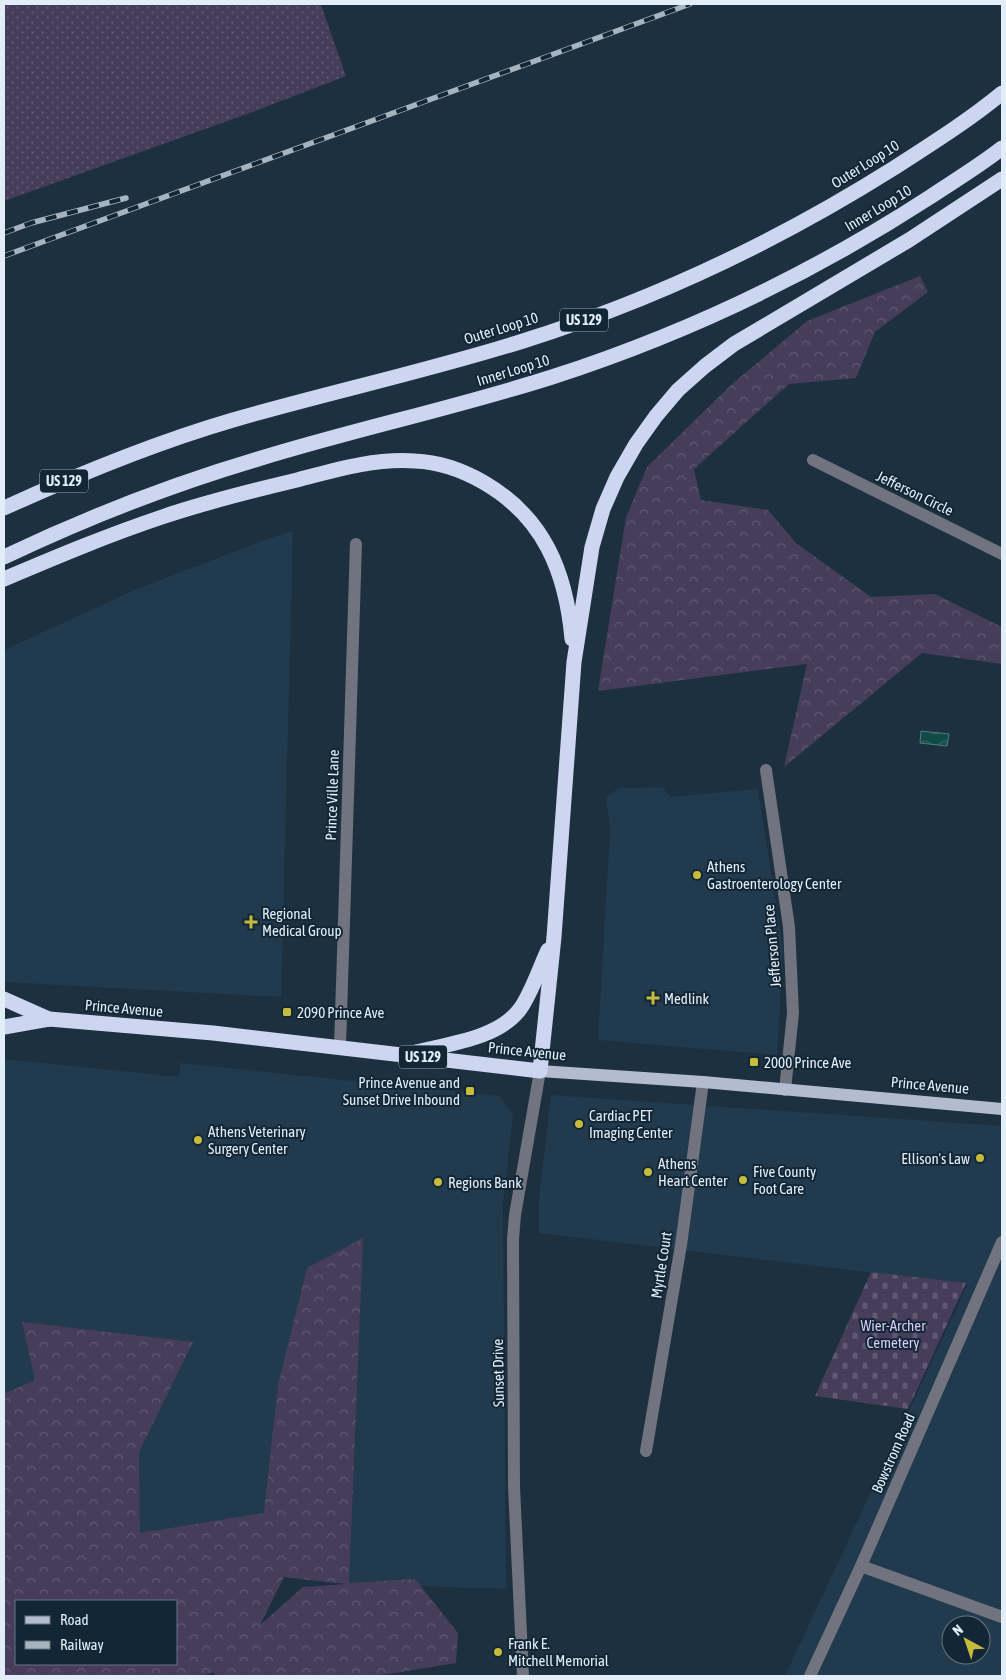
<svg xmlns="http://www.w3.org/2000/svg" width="1006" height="1680" font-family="'Asap Condensed',sans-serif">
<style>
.built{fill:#213a4d;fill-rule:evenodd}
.grass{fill:url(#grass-dots)}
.forest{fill:url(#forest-crowns);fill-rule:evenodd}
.cemetery{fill:url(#cemetery-stones)}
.water{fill:url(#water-waves);stroke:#4f7c7c}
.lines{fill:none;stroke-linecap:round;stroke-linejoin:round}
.minor{stroke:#71747f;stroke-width:12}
.major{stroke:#b3bbd0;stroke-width:12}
.highway{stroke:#cdd6f0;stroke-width:15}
.rail-casing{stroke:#a6b4bf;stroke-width:5.5}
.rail{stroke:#132635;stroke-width:4;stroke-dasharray:11;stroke-linecap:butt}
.poi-dot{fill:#c7bb3b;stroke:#132635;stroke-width:2}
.labels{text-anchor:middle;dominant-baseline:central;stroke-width:4;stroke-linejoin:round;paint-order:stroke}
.shield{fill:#132635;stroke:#a3b1bd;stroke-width:1}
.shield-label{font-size:14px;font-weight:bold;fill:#e1edf7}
.street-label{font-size:15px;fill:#e1edf7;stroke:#132635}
.poi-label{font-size:15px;fill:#e1edf7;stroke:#132635;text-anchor:start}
.park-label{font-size:15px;fill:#d6caf6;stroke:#132635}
</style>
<defs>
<pattern id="grass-dots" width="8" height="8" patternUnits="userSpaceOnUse" patternTransform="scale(1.25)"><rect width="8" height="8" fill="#463d5a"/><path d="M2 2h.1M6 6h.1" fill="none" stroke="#605972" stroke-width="1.8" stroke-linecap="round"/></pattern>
<pattern id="forest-crowns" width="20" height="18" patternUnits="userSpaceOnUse" patternTransform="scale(1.25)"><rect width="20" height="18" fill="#463d5a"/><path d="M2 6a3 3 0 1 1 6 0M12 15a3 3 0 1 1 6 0" fill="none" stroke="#605972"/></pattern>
<pattern id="cemetery-stones" width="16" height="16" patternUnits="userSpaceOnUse" patternTransform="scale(1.25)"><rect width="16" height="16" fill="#463d5a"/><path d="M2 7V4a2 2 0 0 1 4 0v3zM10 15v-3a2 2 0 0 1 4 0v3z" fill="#605972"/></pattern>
<pattern id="water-waves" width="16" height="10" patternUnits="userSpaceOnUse" patternTransform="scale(1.25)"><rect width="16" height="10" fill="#114b47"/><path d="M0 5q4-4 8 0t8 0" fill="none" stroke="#336562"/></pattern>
</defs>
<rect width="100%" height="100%" fill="#1d303f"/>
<g class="built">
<path d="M293 531 281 997 4 982V650L137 589 267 539Z"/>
<path d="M662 787 671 797 758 789 783 949 777 1055 598 1040 610 829 606 797 619 788Z"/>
<path d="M4 1059 179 1077 180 1063 500 1096 513 1116 503 1203 506 1589 330 1583 4 1543Z"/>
<path d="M551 1095 1002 1126V1676H785L968 1284 539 1233V1198ZM951 1625H981V1655H951Z"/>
</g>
<path class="grass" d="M4 4H323L321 5 346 76 258 110 4 201Z"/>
<g class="forest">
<path d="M920 276 928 292 875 332 856 378 789 384 694 469 701 500 768 510 796 543 871 597 935 594 1002 627V664L922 653 784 767 807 664 598 691 626 517 647 467 731 385 807 321Z"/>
<path d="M363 1238 349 1583 415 1579 458 1633 456 1663 376 1676H213L215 1672 201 1676H4V1388L6 1393 35 1380 22 1322 193 1342 139 1452 140 1533 264 1513 278 1385 307 1268ZM284 1577 347 1584 303 1587 260 1625ZM16 1601H176V1664H16Z"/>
</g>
<path class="cemetery" d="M871 1272 966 1283 908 1409 815 1396Z"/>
<path class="water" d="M921 731 949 734 947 746 920 743Z"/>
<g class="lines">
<g class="minor">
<path d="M813 460 1002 554"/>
<path d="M766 770 789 927 793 1013 785 1090"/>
<path d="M340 1047 356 544"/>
<path d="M646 1451 681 1245 703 1082"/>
<path d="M861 1566 1002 1617"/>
<path d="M523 1676 514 1487 513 1239 515 1215 540 1071"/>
<path d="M810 1676 861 1566 1002 1242"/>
</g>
<path class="major" d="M540 1071 703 1082 1002 1109"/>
<g class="highway">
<path d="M4 508C79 474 154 443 233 420 330 392 428 371 523 341 654 300 778 241 894 168 931 144 968 121 1002 93"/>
<path d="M4 557C86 518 170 485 258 459 355 429 455 408 552 377 685 334 813 273 930 197 954 181 979 166 1002 148"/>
<path d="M4 579C56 557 108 535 162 517 206 502 251 491 297 480 335 470 375 458 415 461 440 462 462 470 483 482 544 517 566 572 572 639"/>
<path d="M4 999 49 1019"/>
<path d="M4 1027 49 1019 213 1033 540 1071 554 937 574 662 592 547 603 509 617 477 636 444 656 416 678 390 705 366 734 344 909 240 1002 179"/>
<path d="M412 1053C447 1044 498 1039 520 1009 531 994 540 967 548 950"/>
</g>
<g class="rail-casing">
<g id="rail">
<path d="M4 233 31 223 126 198"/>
<path d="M4 256 690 4"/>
</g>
</g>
<use href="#rail" class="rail"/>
</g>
<g class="poi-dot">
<circle cx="697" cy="875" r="5"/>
<path d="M248.5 914.5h5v5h5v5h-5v5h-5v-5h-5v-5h5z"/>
<path d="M650.5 990.5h5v5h5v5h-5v5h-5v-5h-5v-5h5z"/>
<rect x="282" y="1007" width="10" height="10" rx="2.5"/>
<rect x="749" y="1057" width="10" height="10" rx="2.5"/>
<rect x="465" y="1086" width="10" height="10" rx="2.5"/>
<circle cx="579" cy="1124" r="5"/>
<circle cx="198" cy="1140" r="5"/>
<circle cx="980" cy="1158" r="5"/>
<circle cx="648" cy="1172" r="5"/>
<circle cx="743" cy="1180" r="5"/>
<circle cx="438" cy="1182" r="5"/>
<circle cx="498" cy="1652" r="5"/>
</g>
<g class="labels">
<g class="shield">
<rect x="560" y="308.5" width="48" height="23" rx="4"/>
<rect x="40" y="469.5" width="48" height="23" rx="4"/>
<rect x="399" y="1045.5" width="48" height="23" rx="4"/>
</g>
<g class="shield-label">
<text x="584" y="320">US 129</text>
<text x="64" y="481">US 129</text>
<text x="423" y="1057">US 129</text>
</g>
<g class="street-label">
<text transform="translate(865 164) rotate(-32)">Outer Loop 10</text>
<text transform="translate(878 208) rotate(-31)">Inner Loop 10</text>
<text transform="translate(501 328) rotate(-17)">Outer Loop 10</text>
<text transform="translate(513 370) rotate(-17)">Inner Loop 10</text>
<text transform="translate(915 493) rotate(26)">Jefferson Circle</text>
<text transform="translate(332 795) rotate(-88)">Prince Ville Lane</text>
<text transform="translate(772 946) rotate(-95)">Jefferson Place</text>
<text transform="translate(124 1008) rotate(5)">Prince Avenue</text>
<text transform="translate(527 1051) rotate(6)">Prince Avenue</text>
<text transform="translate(930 1085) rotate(5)">Prince Avenue</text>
<text transform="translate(661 1265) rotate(-81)">Myrtle Court</text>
<text transform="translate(498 1373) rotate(-91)">Sunset Drive</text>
<text transform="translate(893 1453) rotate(-66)">Bowstrom Road</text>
</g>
<g class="poi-label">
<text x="707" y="866">Athens<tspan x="707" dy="17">Gastroenterology Center</tspan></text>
<text x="262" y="913">Regional<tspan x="262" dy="17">Medical Group</tspan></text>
<text x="664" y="998">Medlink</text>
<text x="297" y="1012">2090 Prince Ave</text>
<text x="764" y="1062">2000 Prince Ave</text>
<text x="460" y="1082" text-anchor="end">Prince Avenue and<tspan x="460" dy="17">Sunset Drive Inbound</tspan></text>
<text x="589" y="1115">Cardiac PET<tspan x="589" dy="17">Imaging Center</tspan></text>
<text x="208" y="1131">Athens Veterinary<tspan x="208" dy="17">Surgery Center</tspan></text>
<text x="970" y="1158" text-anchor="end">Ellison's Law</text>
<text x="658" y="1163">Athens<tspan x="658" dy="17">Heart Center</tspan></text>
<text x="753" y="1171">Five County<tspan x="753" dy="17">Foot Care</tspan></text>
<text x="448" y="1182">Regions Bank</text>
<text x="508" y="1643">Frank E.<tspan x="508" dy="17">Mitchell Memorial</tspan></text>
</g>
<g class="park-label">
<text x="893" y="1325">Wier-Archer<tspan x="893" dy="17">Cemetery</tspan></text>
</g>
</g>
<rect width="1006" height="1680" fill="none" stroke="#e1edf7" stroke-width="10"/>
<rect x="15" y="1600" width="162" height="65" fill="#132635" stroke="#657683"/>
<rect x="25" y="1616" width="25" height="8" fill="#b3bbd0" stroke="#657683"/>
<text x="60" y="1625" font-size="15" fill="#e1edf7">Road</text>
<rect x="25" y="1641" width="25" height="8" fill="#a6b4bf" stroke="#657683"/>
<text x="60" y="1650" font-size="15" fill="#e1edf7">Railway</text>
<g transform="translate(966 1640) rotate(320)"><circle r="24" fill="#132635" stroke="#657683"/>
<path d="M0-4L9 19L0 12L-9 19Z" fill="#c7bb3b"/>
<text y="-8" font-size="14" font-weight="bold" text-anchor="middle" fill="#e1edf7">N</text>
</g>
</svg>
